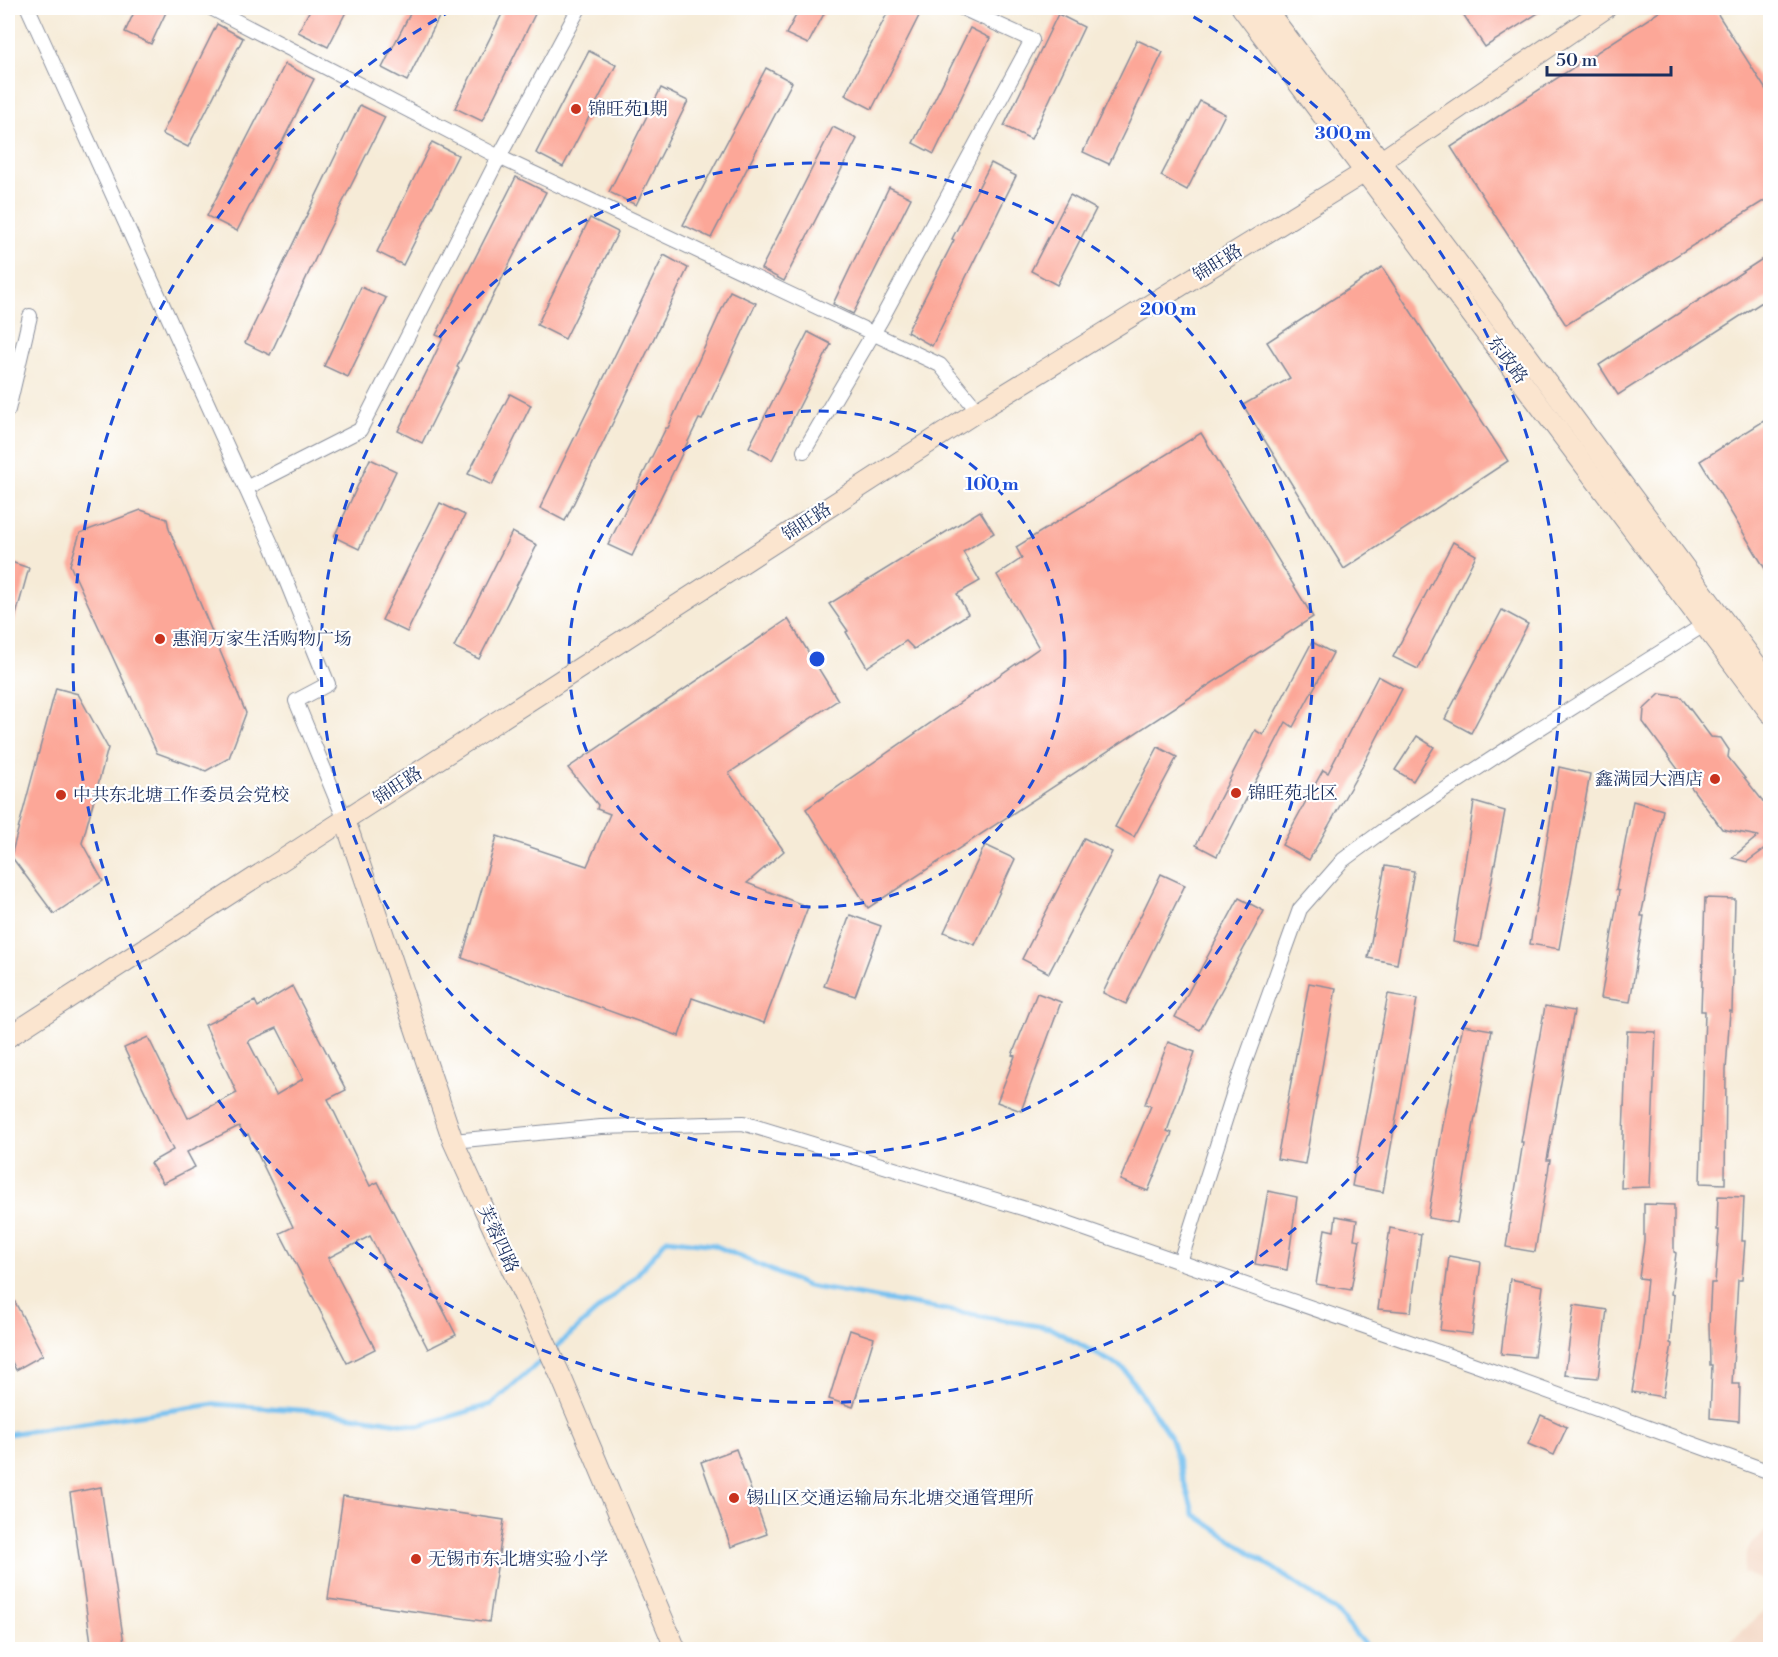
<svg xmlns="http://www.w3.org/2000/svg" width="1778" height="1657" font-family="'Libre Bodoni','Noto Serif SC',serif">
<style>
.built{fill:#f3d4bf}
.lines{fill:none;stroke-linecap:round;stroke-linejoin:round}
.stream{stroke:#77c1f0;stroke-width:5}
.building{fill:#fca798;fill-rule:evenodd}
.street-casing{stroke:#888d9a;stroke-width:16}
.secondary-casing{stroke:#888d9a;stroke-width:22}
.street{stroke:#fff;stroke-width:14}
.secondary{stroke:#fbe5cf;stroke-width:20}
.ring{fill:none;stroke:#1d4ed8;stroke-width:3;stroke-dasharray:10 8}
.poi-dot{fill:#c8321e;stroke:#fff;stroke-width:2}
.labels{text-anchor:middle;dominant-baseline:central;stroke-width:4.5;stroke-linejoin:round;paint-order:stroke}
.poi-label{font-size:18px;fill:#1b2f5e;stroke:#fff;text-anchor:start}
.street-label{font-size:18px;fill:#1b2f5e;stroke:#fff}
.centre{fill:#1d4ed8;stroke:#fff;stroke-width:3}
.ring-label{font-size:18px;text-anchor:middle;font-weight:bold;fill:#1d4ed8;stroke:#fff;stroke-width:4.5;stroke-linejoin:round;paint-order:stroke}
</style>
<rect width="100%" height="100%" fill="#fff"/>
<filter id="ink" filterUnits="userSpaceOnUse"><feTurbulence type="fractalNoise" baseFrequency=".0167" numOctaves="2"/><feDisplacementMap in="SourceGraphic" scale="12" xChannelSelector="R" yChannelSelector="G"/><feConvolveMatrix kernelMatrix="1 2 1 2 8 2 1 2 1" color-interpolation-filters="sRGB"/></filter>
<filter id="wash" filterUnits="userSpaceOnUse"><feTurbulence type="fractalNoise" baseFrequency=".008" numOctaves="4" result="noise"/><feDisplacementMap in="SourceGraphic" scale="24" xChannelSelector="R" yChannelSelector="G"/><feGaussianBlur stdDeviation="1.35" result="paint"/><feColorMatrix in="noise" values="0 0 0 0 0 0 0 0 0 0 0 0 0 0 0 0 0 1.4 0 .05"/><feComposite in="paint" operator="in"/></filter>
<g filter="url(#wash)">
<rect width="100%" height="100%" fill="#f6ebd7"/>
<g class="built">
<path d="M1768 1527 1770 1528V1583L1743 1573 1748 1549Z"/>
<path d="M1770 1605V1649H1723Z"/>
</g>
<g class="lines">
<path class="stream" d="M8 1434 215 1404 326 1412 419 1426 492 1404 635 1277 667 1239 714 1245 807 1286 1050 1328 1124 1369 1170 1436 1194 1514 1336 1611 1369 1650"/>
</g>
<g id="blocks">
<g class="building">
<path d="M136 8H168L151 44 125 32Z"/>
<path d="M311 8H348L328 47 298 32Z"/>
<path d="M413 8H430L441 13 407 81 382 68Z"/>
<path d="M505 8H538L482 121 455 108Z"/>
<path d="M800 8H827L808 44 786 34Z"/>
<path d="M890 8H923L872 109 845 95Z"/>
<path d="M1459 8H1546L1485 47Z"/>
<path d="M1665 8H1714L1770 96V197L1566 325 1451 147Z"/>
<path d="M1058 14 1084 27 1031 139 1004 126Z"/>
<path d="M217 24 243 38 188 147 162 134Z"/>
<path d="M970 28 990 38 934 154 913 143Z"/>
<path d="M1137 40 1163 52 1109 164 1083 152Z"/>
<path d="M589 51 616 65 563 167 536 153Z"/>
<path d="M285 64 314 79 237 231 207 216Z"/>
<path d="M766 68 792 82 711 238 683 225Z"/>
<path d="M661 88 688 101 636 205 609 192Z"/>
<path d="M1200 101 1225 114 1187 190 1161 176Z"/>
<path d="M360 105 385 117 325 238 270 355 245 343Z"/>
<path d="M833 127 857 139 784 281 761 269Z"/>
<path d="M432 142 458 155 403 265 377 252Z"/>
<path d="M991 163 1016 176 932 346 907 332 954 240 952 239Z"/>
<path d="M516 177 546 192 457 367 459 368 422 443 398 431 443 338 436 335Z"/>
<path d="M889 187 911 198 853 314 833 304Z"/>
<path d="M1070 195 1096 209 1057 285 1031 271Z"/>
<path d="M590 218 618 232 565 339 537 325Z"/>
<path d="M1770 254V297L1618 395 1599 365Z"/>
<path d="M664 255 688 268 565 521 540 508Z"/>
<path d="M1382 267 1508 461 1344 569 1243 405 1290 378 1267 342Z"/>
<path d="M361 287 386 298 348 377 324 366Z"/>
<path d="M730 291 756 303 702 420 699 419 632 556 608 545 666 428H668Z"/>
<path d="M808 332 831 344 772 460 749 447Z"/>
<path d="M510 394 531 405 492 485 468 474Z"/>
<path d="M1770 417V577L1700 461Z"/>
<path d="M1201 433 1313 617 868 908 806 809 1039 648 997 575 1022 558 1016 547Z"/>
<path d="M370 459 396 471 359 549 334 537Z"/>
<path d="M440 503 465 515 407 632 382 620Z"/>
<path d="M141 510 167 519 169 529 246 713 229 758 206 771 157 753 70 565 80 533Z"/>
<path d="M980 511 994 533 963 552 980 581 957 594 968 614 914 649 906 641 867 667 846 632 848 631 829 604Z"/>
<path d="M512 532 537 545 479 659 454 647Z"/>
<path d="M1453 542 1476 555 1418 669 1393 657Z"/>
<path d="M8 561 29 568 11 633 8 632Z"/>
<path d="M1502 610 1528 624 1471 733 1445 719Z"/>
<path d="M788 619 838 700 729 773 784 851 747 883 808 907 764 1023 692 998 679 1036 462 958 497 836 587 866 610 814 597 809 598 805 568 768Z"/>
<path d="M1312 642 1333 653 1293 727 1286 722 1217 856 1196 845 1255 730 1263 735Z"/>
<path d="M1378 676 1402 689 1362 767 1309 860 1282 845 1323 770 1328 773Z"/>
<path d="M56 688 78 694 108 748 82 843 103 881 54 914 11 856Z"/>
<path d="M1660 694 1681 697 1711 737 1721 738 1729 750 1728 757 1770 810V845L1747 862 1732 858 1758 836 1722 829 1643 722 1644 709Z"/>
<path d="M1417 736 1434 747 1413 781 1395 770Z"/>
<path d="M1158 747 1177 757 1134 837 1115 827Z"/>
<path d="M1559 767 1590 774 1559 949 1530 944Z"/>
<path d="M1633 801 1663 810 1641 916H1644L1630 1002 1601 998 1619 891 1616 890Z"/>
<path d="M1474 802 1505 811 1479 947 1453 942Z"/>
<path d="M1084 838 1112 852 1049 973 1022 959Z"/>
<path d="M985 845 1015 859 975 945 944 932Z"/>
<path d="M1385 866 1414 871 1397 964 1368 958Z"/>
<path d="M1161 874 1185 885 1126 1004 1103 993Z"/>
<path d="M1239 898 1264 911 1200 1030 1175 1017Z"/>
<path d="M1705 898 1735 899 1732 1012 1730 1011 1726 1070 1725 1184 1700 1183 1705 1011H1701Z"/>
<path d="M850 915 881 926 855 996 824 986Z"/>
<path d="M1309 983 1336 988 1305 1164 1277 1159Z"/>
<path d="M292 986 346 1090 328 1099 370 1186 378 1182 456 1335 428 1349 370 1236 328 1258 375 1349 347 1363 280 1233 293 1227 248 1134 244 1136 239 1126 187 1152 195 1167 163 1183 150 1163 173 1150 124 1048 148 1037 188 1118 237 1093 205 1025 255 1001 258 1007ZM277 1028 303 1079 276 1095 248 1041Z"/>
<path d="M1037 993 1061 1002 1021 1111 997 1102 1015 1056 1012 1055Z"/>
<path d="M1388 994 1417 999 1383 1192 1352 1186Z"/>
<path d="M1545 1006 1574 1011 1547 1160H1550L1535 1252 1506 1247 1523 1142H1521Z"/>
<path d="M1463 1025 1492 1030 1476 1117H1475L1457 1223 1428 1218 1443 1125Z"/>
<path d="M1627 1031 1656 1032 1650 1187 1621 1188Z"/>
<path d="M1168 1042 1195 1052 1167 1131 1172 1133 1148 1191 1120 1180 1151 1106 1145 1104Z"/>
<path d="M1268 1191 1297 1197 1287 1270 1255 1264Z"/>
<path d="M1718 1196 1744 1197 1742 1241H1745L1742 1280H1738L1732 1384H1740L1739 1421 1710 1418 1712 1365H1710L1709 1324 1711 1283H1715L1719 1230H1717Z"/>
<path d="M1644 1204 1674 1205V1252L1676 1253 1671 1294 1674 1295 1670 1343 1672 1344 1663 1397 1632 1392 1641 1340 1647 1279 1639 1278 1644 1241Z"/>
<path d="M1336 1216 1357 1220 1354 1239 1360 1240 1351 1290 1316 1284 1325 1229 1334 1231Z"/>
<path d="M1390 1228 1421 1234 1411 1312 1378 1309Z"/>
<path d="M1449 1256 1481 1262 1472 1334 1440 1330Z"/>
<path d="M1510 1279 1543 1286 1534 1357 1501 1354Z"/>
<path d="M8 1289 43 1355 16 1370 8 1354Z"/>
<path d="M1574 1305 1607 1310 1598 1378 1565 1375Z"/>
<path d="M850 1330 874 1338 853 1407 829 1399Z"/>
<path d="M1541 1415 1567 1427 1554 1455 1528 1444Z"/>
<path d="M736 1449 767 1534 731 1547 701 1462Z"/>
<path d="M101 1487 125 1650H92L70 1493Z"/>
<path d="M343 1496 504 1520 489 1622 328 1599Z"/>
</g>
</g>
</g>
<g filter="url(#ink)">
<use href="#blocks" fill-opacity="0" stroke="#888d9a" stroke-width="1.5"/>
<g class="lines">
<g class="street-casing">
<g id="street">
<path d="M28 8 273 548 328 684 296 701 345 820"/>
<path d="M211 8 499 157 940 365 978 411"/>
<path d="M8 410 30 316"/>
<path d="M804 451 881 320 1032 40 962 8"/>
<path d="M246 488 360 430 499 157 579 8"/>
<path d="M453 1141 601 1127 743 1123 1042 1214 1473 1364 1770 1472"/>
<path d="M1180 1262 1233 1095 1300 909 1343 860 1385 829 1510 747 1710 621"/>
</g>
</g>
<g class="secondary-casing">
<g id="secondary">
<path d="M1242 8 1770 713"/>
<path d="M1265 8 1516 340 1770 683"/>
<path d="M345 820 453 1141 562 1379 676 1650"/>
<path d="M8 1037 978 411 1365 172 1606 8"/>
</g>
</g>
<use href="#street" class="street"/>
<use href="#secondary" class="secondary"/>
</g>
</g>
<g class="ring">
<circle cx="817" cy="659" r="248"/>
<circle cx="817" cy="659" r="496"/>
<path d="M1178 8A744 744 0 1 1 456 8"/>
</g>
<g class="poi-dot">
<circle cx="576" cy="109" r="6"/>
<circle cx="160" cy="639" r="6"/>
<circle cx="1715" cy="779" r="6"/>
<circle cx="1236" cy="793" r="6"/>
<circle cx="61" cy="795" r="6"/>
<circle cx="734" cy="1498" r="6"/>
<circle cx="416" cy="1559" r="6"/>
</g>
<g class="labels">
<g class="poi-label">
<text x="588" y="109">锦旺苑1期</text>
<text x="172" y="639">惠润万家生活购物广场</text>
<text x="1703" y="779" text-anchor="end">鑫满园大酒店</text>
<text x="1248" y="793">锦旺苑北区</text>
<text x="73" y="795">中共东北塘工作委员会党校</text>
<text x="746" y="1498">锡山区交通运输局东北塘交通管理所</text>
<text x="428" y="1559">无锡市东北塘实验小学</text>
</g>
<g class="street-label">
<text transform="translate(1218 263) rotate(-32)">锦旺路</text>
<text transform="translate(1507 360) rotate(53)">东政路</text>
<text transform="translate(807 522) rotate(-33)">锦旺路</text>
<text transform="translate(398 786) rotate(-33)">锦旺路</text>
<text transform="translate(498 1239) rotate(65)">芙蓉四路</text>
</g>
</g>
<circle cx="817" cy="659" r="9" class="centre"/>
<g class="ring-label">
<text x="1343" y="139">300 m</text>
<text x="1168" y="315">200 m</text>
<text x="992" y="490">100 m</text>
</g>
<rect width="1778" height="1657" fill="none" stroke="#fff" stroke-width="30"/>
<path d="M1547 66v9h124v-9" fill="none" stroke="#1b2f5e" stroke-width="3"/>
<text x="1556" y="66" font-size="18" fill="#1b2f5e" stroke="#ffffff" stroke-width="4.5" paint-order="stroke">50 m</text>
</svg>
